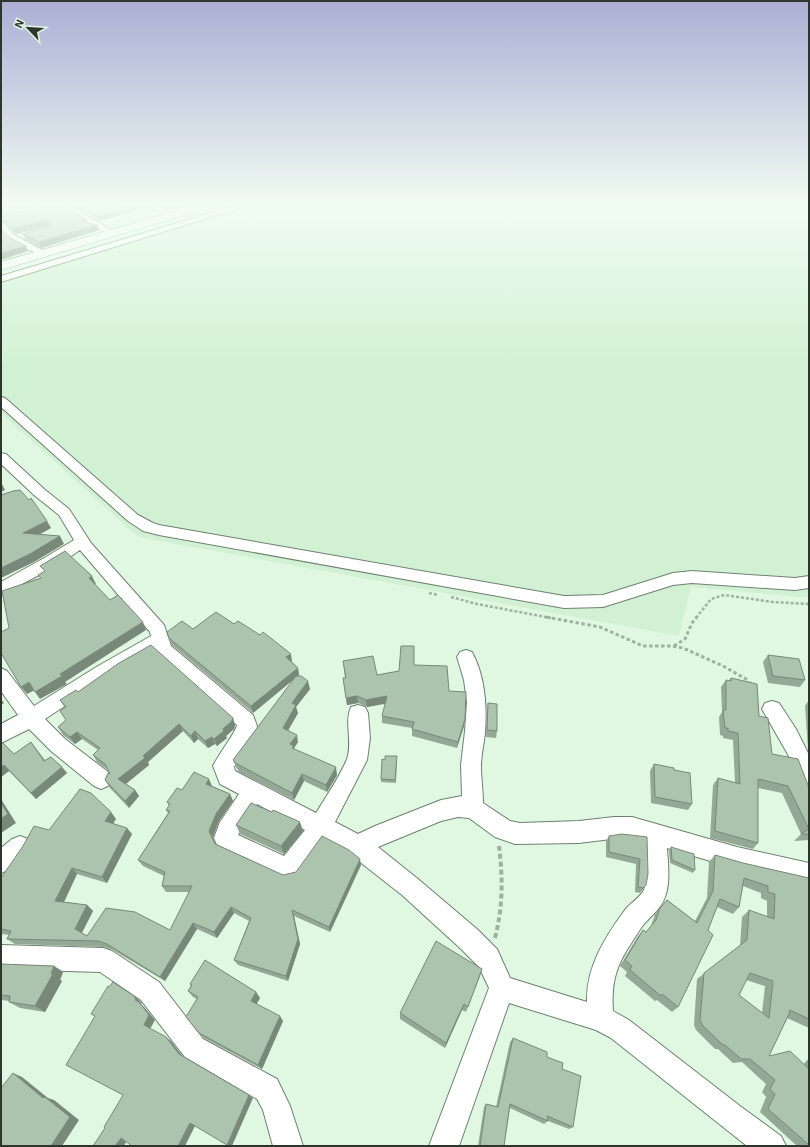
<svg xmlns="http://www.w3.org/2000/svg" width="810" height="1147" font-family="'Exo 2',sans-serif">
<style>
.built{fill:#d2f1d4}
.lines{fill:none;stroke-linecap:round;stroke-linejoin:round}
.minor-casing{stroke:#6c826e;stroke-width:2}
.major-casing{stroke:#6c826e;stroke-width:1}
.path-far2{stroke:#9fb2a0;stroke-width:2.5;stroke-dasharray:3 2;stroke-linecap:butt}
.path-far1{stroke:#9fb2a0;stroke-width:3;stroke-dasharray:3.5 2.5;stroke-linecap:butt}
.path{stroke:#9fb2a0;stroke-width:4;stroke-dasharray:5 3;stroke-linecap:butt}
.minor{fill:#fff;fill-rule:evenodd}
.major{fill:#fff;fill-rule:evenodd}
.wall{fill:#94a895;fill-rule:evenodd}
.shaded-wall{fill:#788879}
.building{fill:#acc3ad;stroke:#788879;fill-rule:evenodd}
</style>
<rect width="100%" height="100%" fill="#e0f8e2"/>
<path class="built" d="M236 205H809V598L691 587 679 636 138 537 1 413V276Z"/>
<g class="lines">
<g class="minor-casing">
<g id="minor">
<path d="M58 205H68L117 233 116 235H110Z"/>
<path d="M145 205H156L177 216 176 218H170Z"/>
<path d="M237 205H250L1 282V276Z"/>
<path d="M1 223H4L14 235 48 253 44 256 41 255C26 248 1 242 1 223Z"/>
<path d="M1 397 5 398 138 515 153 523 159 525 564 596 603 595 673 573 692 571 795 578 809 576V588L795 590 692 583 673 585 603 607 564 608 159 535 143 531 128 521 1 407Z"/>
<path d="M1 453 6 454 44 489 69 509 91 543 164 625 171 646 253 715 257 726 256 732 234 767 235 771 316 813C326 797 340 776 347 759 353 742 344 722 351 707L358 705 365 707 368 713 370 738 367 760 335 822 358 834 375 826 441 800 462 796 461 765 465 731 467 702 464 680 457 657 460 652 466 650 472 652C485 676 487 706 485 733 484 744 481 755 481 766 481 778 483 791 483 803L510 821 520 823 579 821 614 817H632L737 847 809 863V885L737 869 667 848C668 863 670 880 666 894 662 908 653 914 644 924 640 929 636 936 632 942 616 966 611 982 613 1011L629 1020 740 1106 781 1136 786 1146H747L611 1038 596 1030 509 1003 459 1146H429L489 988 479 967 460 948 402 895 351 855 324 840 297 877 286 880 219 849 214 838 220 822 239 794 220 784 213 766C217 757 237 730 237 725L157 655 155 651 110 676 45 719 65 739 108 772 111 779 108 786 101 789 94 786 51 751 29 729 1 743V724L18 715 1 691V668L7 671 34 706 98 666 151 636 150 632 80 550 58 565 1 595V582L46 557 74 540 59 515 34 495 1 464ZM257 804 305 830 284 856 238 835ZM458 817 469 818 495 837 515 844 579 843 619 838 645 841C645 856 649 876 644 890 640 898 630 903 625 910 605 937 586 967 587 1002L510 978 497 949 478 930 418 879 378 847 441 821Z"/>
<path d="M772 701 779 703 796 729 809 755V793L802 790 790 758 762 709 765 703Z"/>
<path d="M20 836 28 839 31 847C26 859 13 868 1 873V848L12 839Z"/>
<path d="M1 945 103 948 112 951 159 982 203 1039 277 1079 290 1106 303 1146H273L263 1110 257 1099 185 1057 141 1000 100 972 1 969Z"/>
</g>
</g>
<g class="major-casing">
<path id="major" d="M196 205H213L212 207 1 270V262Z"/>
</g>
<g class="path-far2">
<path d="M429 593 438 595"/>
<path d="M451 597 477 604 551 618"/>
<path d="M696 618 711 599 724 595 773 602 809 604"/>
</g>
<g class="path-far1">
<path d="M546 617 600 627 643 646H672L683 648 723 666 746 679 749 683"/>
<path d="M674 646 685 639 692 623 697 617"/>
</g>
<path class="path" d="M495 938C503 907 503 878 499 846"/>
<use href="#minor" class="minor"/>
<use href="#major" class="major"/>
</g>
<g class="wall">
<path d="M71 205H146L147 208 99 221Z"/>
<path d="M160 205H190L176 209 165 208Z"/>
<path d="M1 214 88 223 99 230 41 248 25 239 23 234 50 227 51 226H49L16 234 5 222H1Z"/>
<path d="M234 624 292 661H291L298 668 299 675 297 676 310 689 296 707 298 713 288 730 298 742 294 748 295 750 337 775 327 792 304 781 294 800 239 772 236 767 233 760 295 678 253 713 172 645 169 638 193 629Z"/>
<path d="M768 655 805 680 800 687 768 683 763 662Z"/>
<path d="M343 661 377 675 399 671 414 665 449 691 464 726 457 748 412 736V728L382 723V716L385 704 367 707 358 703 347 705 343 678H345Z"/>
<path d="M731 678 759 716 772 754 809 790V840L794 841 801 834 782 793 758 788V843L753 849 710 838 713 785 718 778 735 783 733 740 723 738V736L720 735 719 717 722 712 721 687 726 680H729Z"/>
<path d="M78 692 233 718 235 725 234 729 226 736 227 738 217 746 215 744 208 748 198 739 194 743 183 731 148 762 149 765 126 784 135 790 139 796 129 808 109 787 105 780 110 774 108 770 97 762 93 755 98 750 82 739 75 744 63 735 58 727 66 720 65 708 60 700Z"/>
<path d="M809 700V752L808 749 805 706Z"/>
<path d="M488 703 497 731 496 738 486 737 487 710Z"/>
<path d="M31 742 45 760 67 773 36 799 9 771 1 777V744L14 754Z"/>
<path d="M397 759 396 783 381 782V779Z"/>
<path d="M654 764 674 770 692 804 688 810 651 803 650 771Z"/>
<path d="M212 786 230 794 233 801 219 821 213 837 216 844 283 875 361 865 330 932 294 916 300 944 288 981 238 965 234 960 249 921 234 913 217 938 197 929 165 981 113 950 103 947 15 944 7 939 9 935 1 934V878L49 830 116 819 113 823 132 834 107 883 77 874 64 902 87 905 93 911 82 933 87 936 170 930 189 892H166L162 886 164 876 143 866 138 860 168 813 166 810 169 806 167 802 182 790Z"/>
<path d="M236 825 303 831 284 854 240 834Z"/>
<path d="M609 836 647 837 646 885 640 893 635 892 636 864 606 857V841Z"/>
<path d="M671 847 695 870 693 873 670 863 669 850Z"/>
<path d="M715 855 743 863 809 878V1028L787 1018 769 1056 804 1064 806 1061 809 1059V1146H797L760 1112 766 1097 762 1092 766 1084 742 1062 733 1063 718 1049H715L696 1030 694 1025 697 979 740 946 742 917 749 910 767 917V901L761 898V893L743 886 739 907 733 914 717 907 678 1007 672 1012 657 1000 655 1001 625 976 627 972 620 966 638 936 643 930 646 932 651 926 655 914 667 900 695 921 707 898 709 862ZM746 980 765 986 762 1013 739 995Z"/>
<path d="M1 964 54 966 63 972 60 980 62 981 45 1012 20 1008 9 1002 10 1001 1 1000Z"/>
<path d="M482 969 466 1012 462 1010 445 1048 400 1019V1013Z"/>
<path d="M190 984 256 992 260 998 256 1004 283 1021 262 1069 204 1038 199 1033 197 999 193 997 188 991 191 985Z"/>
<path d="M513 1038 547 1057 562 1069 573 1127 569 1129 548 1121 544 1124 510 1108 504 1146H478L484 1107 486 1104 496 1107 510 1042Z"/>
</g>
<g class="shaded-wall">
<path d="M12 205H46L1 212V207Z"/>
<path d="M136 205H146L147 208 99 221 98 216Z"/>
<path d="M175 205H190L176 209Z"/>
<path d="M86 219 88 224 80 221Z"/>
<path d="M47 220 49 226 16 234 13 229Z"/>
<path d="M97 225 99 230 41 248 39 242Z"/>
<path d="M26 246 28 251 1 260V253Z"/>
<path d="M1 482 5 490 1 492Z"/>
<path d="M47 521 51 528 28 541 23 533Z"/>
<path d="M60 536 64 544 34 562 1 578V568Z"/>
<path d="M92 576 96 584 93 586 89 578Z"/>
<path d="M143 622 146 630 65 682 67 684 40 699 35 692 60 674Z"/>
<path d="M291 654 292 661 287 664 286 657Z"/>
<path d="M298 668 299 675 253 713 251 706Z"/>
<path d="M308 681 310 689 296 707 298 713 285 736 283 728 292 703Z"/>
<path d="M29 682 35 690 27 694 21 687Z"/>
<path d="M357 696 358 703 347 705 346 698Z"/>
<path d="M387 696V703L367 707 366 700Z"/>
<path d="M1 699 4 703 1 705Z"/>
<path d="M233 718 235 725 234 729 226 736 227 738 217 746 214 739Z"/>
<path d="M465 719 464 726 457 748 458 742Z"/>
<path d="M179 724 183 731 148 762 149 765 123 786 118 779 143 756Z"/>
<path d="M195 731 198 739 194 743 191 736Z"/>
<path d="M77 732 82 739 75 744 70 737Z"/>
<path d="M297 735 298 742 294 748 296 754 294 756 290 744Z"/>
<path d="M212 737 215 744 208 748 205 741Z"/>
<path d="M4 765 9 771 1 777V767Z"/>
<path d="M62 767 67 773 36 799 31 793Z"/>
<path d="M336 767 337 775 327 792 326 785Z"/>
<path d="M302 774 304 781 294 800 292 793Z"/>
<path d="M209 779 212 786 209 791 206 784Z"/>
<path d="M135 790 139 796 129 808 125 801Z"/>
<path d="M230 794 233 801 219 821 213 837 209 831 216 814Z"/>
<path d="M1 799 16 823 1 833Z"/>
<path d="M111 812 116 819 110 828 105 821Z"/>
<path d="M300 822 303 831 284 854 281 846Z"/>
<path d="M127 828 132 834 107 883 102 877Z"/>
<path d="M360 859 361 865 330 932 329 927Z"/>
<path d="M72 868 77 874 62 906 55 901Z"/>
<path d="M87 905 93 911 81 934 75 929Z"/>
<path d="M231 907 234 913 217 938 214 932Z"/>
<path d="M292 910 294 916 300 944 288 981 286 976Z"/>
<path d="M193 923 197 929 165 981 160 977Z"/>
<path d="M54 966 63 972 60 980 62 981 45 1012 35 1006 51 974Z"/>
<path d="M482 969 480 976 466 1012 468 1007Z"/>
<path d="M256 992 260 998 255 1007 251 1001Z"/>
<path d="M134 996 140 1001 142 1003 141 1004 144 1007 155 1020 150 1029 144 1025Z"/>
<path d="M464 1004 462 1010 445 1048 446 1043Z"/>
<path d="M280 1016 283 1021 262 1069 258 1065Z"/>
<path d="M166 1037 171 1041 184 1058 179 1054Z"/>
<path d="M13 1073 22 1077 48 1098 54 1100 79 1120 62 1146H51L43 1098Z"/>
<path d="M249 1095 253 1098 232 1146H229L227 1145Z"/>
<path d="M190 1123 195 1126 185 1146H178Z"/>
<path d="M121 1138 127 1140 124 1146H115Z"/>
</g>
<g class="building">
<path d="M1 205H12L1 207Z"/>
<path d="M62 205 86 219 80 221 97 225 39 242 23 234 50 227 51 221 47 220 13 229 3 217 1 216V214Z"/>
<path d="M79 205H136L98 216Z"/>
<path d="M1 229 2 231 12 239 26 246 1 253Z"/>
<path d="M20 490 29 500 31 498 47 521 23 533 60 536 30 554 1 568V495L13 491Z"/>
<path d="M65 551 92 576 89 578 110 600 118 595 143 622 60 674 62 676 35 692 29 682 21 687 1 653V632L9 628 2 591 41 578 38 575 45 571 40 566Z"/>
<path d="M216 612 234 624 238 621 260 635 263 632 291 654 286 657 298 668 251 706 169 638 167 632 182 621 193 629Z"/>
<path d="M151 645 233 718 231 722 223 729 224 731 214 739 212 737 205 741 195 731 191 736 179 724 143 756 145 758 118 779 135 790 125 801 105 780 108 773 110 774 105 764 93 755 100 748 77 732 70 737 58 727 66 720 60 711 66 707 60 700 76 690 78 692 119 663Z"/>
<path d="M401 646H414V665L447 666 449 691 466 692 465 719 458 742 412 729 414 722 382 716 387 696 366 700 357 696 346 698 343 678H346L343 661 373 656 377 675 399 671Z"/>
<path d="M768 655 799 659 805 680 773 676Z"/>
<path d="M296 676H301L308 681 292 703 296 705 283 728 297 735 290 744 294 746 292 748 336 767 326 785 302 774 292 793 237 764 233 760Z"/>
<path d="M731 678 757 684 759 716 768 718 772 754 798 759 808 785 809 790V834H801L809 829 788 786 758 779V843L715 831 718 778 740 784 738 733 728 731V728H725L723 710H726V680L731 681Z"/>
<path d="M488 703 497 704V731L487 730Z"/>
<path d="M31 742 44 761 51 757 62 767 31 793 4 765 1 767V744L3 743 14 754Z"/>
<path d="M385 756H397L395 780 381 779 382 759 385 760Z"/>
<path d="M654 764 674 768V770L690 773 692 804 655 797Z"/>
<path d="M194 772 209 779 206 784 230 794 216 814 209 831 215 844 283 875 296 872 322 836 349 850 360 859 329 927 292 910 298 939 286 976 234 960 251 918 231 907 214 932 193 923 160 977 107 944 98 941 7 939 11 931 1 929V878L23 846 34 826 49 830 80 789 91 793 111 812 105 821 127 828 102 877 72 868 55 901 87 905 75 929 87 936 106 908 135 912 170 930 192 886H162L165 872 138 860 170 811 166 810 170 804 167 802 177 788 182 790Z"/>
<path d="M1 803 8 814 1 819Z"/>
<path d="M251 803 272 812 273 810 300 822 281 846 236 825Z"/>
<path d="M622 834 647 837 648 874 646 885 643 888 638 887 640 859 609 852V836Z"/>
<path d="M671 847 694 854 695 870 672 860Z"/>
<path d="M715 855 743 863 809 878V1019L790 1010 789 1014 769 1056 790 1051 809 1069V1145L768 1109 775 1094 770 1089 775 1080 750 1059H741L725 1045H723L703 1026 700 1020 704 973 747 940 749 910 774 919 775 894 768 892V886L744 878 739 907 720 899 708 930 713 935 678 1007 662 994 661 996 630 970 632 966 625 960 643 930 646 932 656 920 660 908 667 900 697 923 713 891ZM750 973 773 981 769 1018 739 995Z"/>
<path d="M436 941 482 969 468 1007 464 1004 446 1043 400 1013Z"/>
<path d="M205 960 256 992 251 1001 280 1016 258 1065 199 1033 186 1017 198 997 188 991 192 985 190 984Z"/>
<path d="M1 964 54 966 51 974H53L35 1006 9 1002 10 996 1 995Z"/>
<path d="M113 982 134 996 136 999 135 1000 139 1002 149 1015 144 1025 166 1037 179 1054 249 1095 227 1145 190 1123 178 1146H132L121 1138 115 1146H93L105 1128 104 1127 123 1095 66 1065 95 1016 91 1014 108 986 109 987Z"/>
<path d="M513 1038 547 1052V1057L563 1063 562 1069 581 1076 573 1127 547 1116 548 1121 510 1104 504 1146H480L486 1104 498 1107Z"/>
<path d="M13 1073 43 1098 45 1097 70 1117 51 1146H1V1088Z"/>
</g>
<linearGradient id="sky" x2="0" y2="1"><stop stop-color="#abafd5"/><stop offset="0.56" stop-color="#f1fcf2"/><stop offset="1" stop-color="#f1fcf2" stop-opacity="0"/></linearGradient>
<rect width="810" height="366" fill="url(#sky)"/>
<rect width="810" height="1147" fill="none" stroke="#2d362d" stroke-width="4"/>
<g transform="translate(28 28) rotate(295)" stroke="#e0f8e2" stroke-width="3" paint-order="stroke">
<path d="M0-3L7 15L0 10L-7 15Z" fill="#2d362d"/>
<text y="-6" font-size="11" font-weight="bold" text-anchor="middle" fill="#2d362d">N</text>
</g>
</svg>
